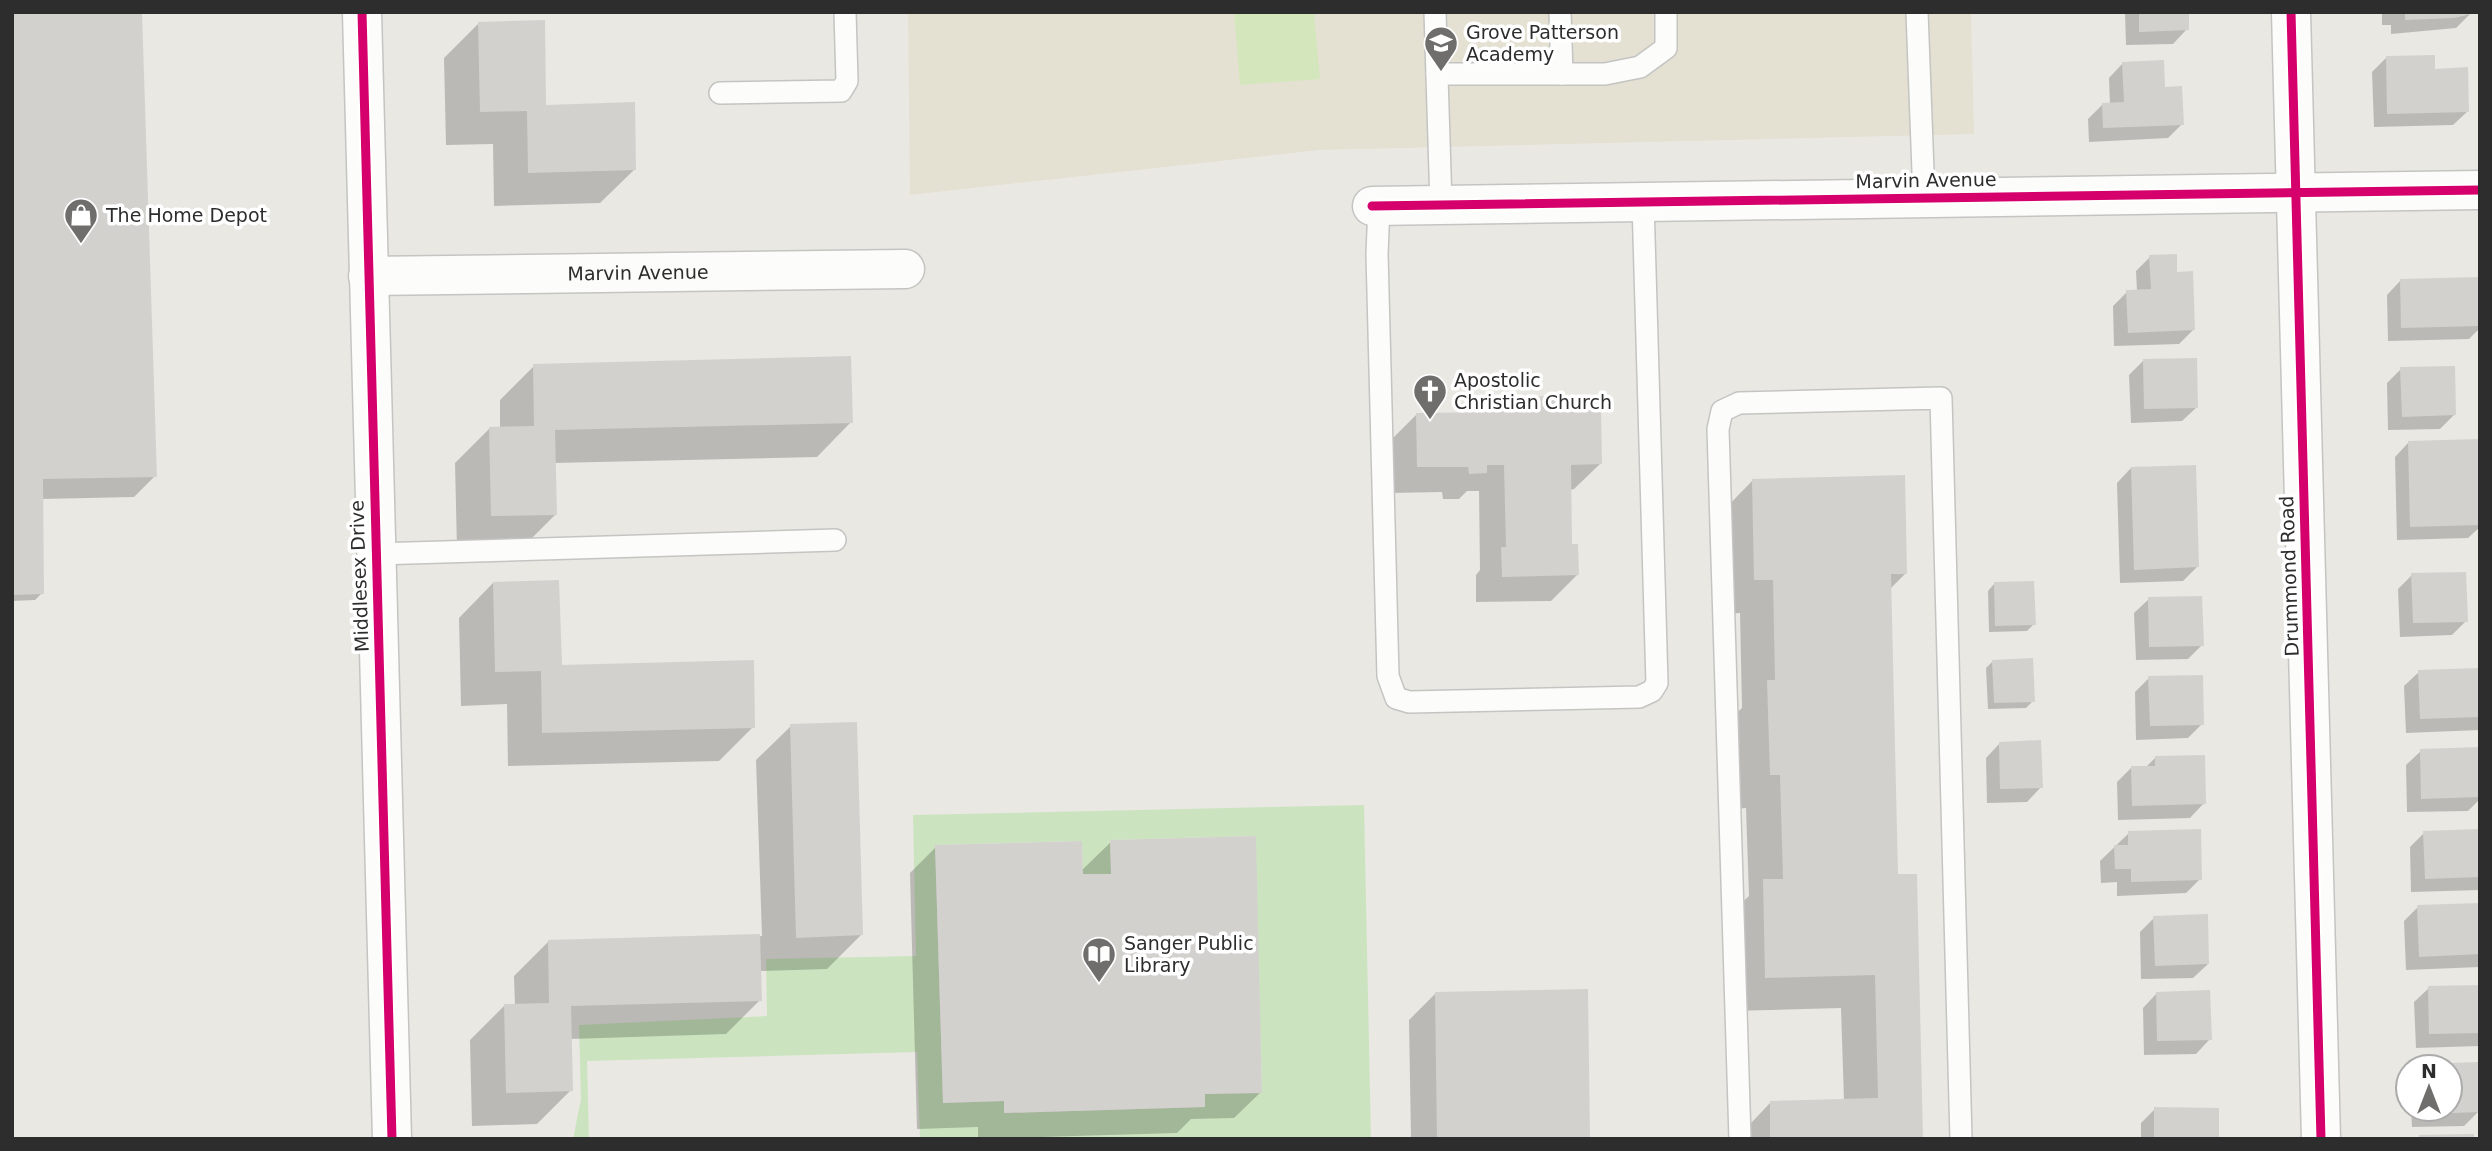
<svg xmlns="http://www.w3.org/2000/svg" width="2492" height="1151" font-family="'DejaVu Sans',sans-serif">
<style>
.education{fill:#e4e0d2}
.green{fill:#cbe4bf;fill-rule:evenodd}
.pitch{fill:#d4e7bc}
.shadow{fill:#0003}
.building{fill:#d3d1ce}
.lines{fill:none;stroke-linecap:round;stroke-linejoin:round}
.service-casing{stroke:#c4c4c3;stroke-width:24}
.minor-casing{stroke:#c4c4c3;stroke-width:41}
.service{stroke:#fcfcfb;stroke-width:21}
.minor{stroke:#fcfcfb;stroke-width:38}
.cycleway-casing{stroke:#fff;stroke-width:13}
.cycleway{stroke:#d6006c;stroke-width:9}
.labels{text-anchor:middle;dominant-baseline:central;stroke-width:7;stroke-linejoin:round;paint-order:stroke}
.poi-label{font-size:19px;fill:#2d2d2d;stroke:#fff;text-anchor:start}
.street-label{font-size:19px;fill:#2d2d2d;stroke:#fff}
</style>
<rect width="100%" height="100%" fill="#eae8e3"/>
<path class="education" d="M908 12H1971L1974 134 1319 150 910 195Z"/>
<path class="green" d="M1364 805 1371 1139H920L917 1052 587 1061 589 1139H573L581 1099 579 1025 767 1016 766 959 916 956 913 815ZM1255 836 1262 1093 1205 1094V1107L1005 1113 1004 1101 943 1103 935 845 1082 841 1083 874H1111L1110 840Z"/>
<path class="pitch" d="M1234 12H1314L1320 79 1240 85Z"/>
<g class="shadow">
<path d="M12 12 155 476 134 497 41 499 42 593 35 600 12 601Z"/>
<path d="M2125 12H2187V29L2173 44 2126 45Z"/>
<path d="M2382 12H2471V13L2456 28 2391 34V25H2382Z"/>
<path d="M479 23 545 106 635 169 600 203 494 206 493 144 446 145 444 58Z"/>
<path d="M2386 58 2433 71 2468 111 2453 125 2374 127 2372 72Z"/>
<path d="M2123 63 2164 89 2182 124 2168 138 2089 142 2088 119 2102 105H2110L2109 78Z"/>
<path d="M2150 257 2176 273 2193 330 2179 344 2114 346 2113 306 2127 292H2137L2136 271Z"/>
<path d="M2480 278V328L2469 339 2388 341 2387 295 2401 280Z"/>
<path d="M2143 361 2197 407 2182 421 2131 423 2129 375Z"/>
<path d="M534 366 851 422 817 457 554 463 556 514 521 549 457 550 455 463 490 428H500V400Z"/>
<path d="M2401 369 2454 415 2440 429 2388 430 2387 383Z"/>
<path d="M1519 399 1554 408 1601 463 1574 489 1570 490 1571 546 1577 575 1551 601 1476 602V575L1480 570 1479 491H1467L1459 499H1443L1442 492 1391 493 1390 441 1416 415 1499 414Z"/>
<path d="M2480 441V527L2468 538 2397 540 2395 457 2409 442Z"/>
<path d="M2131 468 2198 566 2183 581 2120 583 2117 483Z"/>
<path d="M1753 480 1906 573 1889 590 1896 876 1922 1139H1736L1770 1103 1844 1101 1841 1008 1732 1011 1729 915 1749 896 1746 808 1736 809 1733 716 1742 708 1740 613 1721 614 1719 515Z"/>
<path d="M2412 575 2466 621 2452 635 2400 637 2398 589Z"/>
<path d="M493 583 560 667 753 727 719 761 508 766 507 704 461 706 459 618Z"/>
<path d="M1994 584 2034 624 2027 631 1989 632 1988 591Z"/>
<path d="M2149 599 2202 645 2188 659 2136 660 2134 613Z"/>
<path d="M1993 661 2033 701 2026 708 1988 709 1986 668Z"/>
<path d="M2480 670V730L2406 733 2404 686 2419 672Z"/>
<path d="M2149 678 2202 724 2188 738 2136 740 2135 692Z"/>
<path d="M791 726 861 935 827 969 760 971V1000L726 1034 570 1039 571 1090 537 1124 472 1126 470 1040 504 1006H515L514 976 549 941 762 936 756 760Z"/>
<path d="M2000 743 2041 787 2027 802 1987 803 1986 758Z"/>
<path d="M2480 749V799L2468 811 2407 812 2406 765 2421 751Z"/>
<path d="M2155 758 2204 803 2190 818 2118 820 2117 782 2131 768H2145Z"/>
<path d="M2480 831V890L2411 892 2410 847 2424 833Z"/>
<path d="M2129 833 2200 879 2186 893 2117 896V882L2101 883 2100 861Z"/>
<path d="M1111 842 1261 1092 1234 1118 1191 1119 1177 1133 978 1139V1127L917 1129 910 873 936 847 1081 871Z"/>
<path d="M2480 905V967L2406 970 2404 921 2418 907Z"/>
<path d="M2154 918 2208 964 2193 978 2141 979 2140 932Z"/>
<path d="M2480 986V1046L2416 1048 2414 1002 2429 988Z"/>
<path d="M1436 993 1588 1137 1411 1139 1409 1020Z"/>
<path d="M2157 993 2210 1039 2196 1054 2144 1055 2143 1008Z"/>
<path d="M2477 1064 2478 1112 2464 1126 2412 1127 2411 1109H2450V1067L2424 1066Z"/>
<path d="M2155 1109 2217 1139H2141V1123Z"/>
</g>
<g class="building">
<path d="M12 12H142L157 477 43 479 44 594 12 595Z"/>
<path d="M2139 12H2189V30L2139 32Z"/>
<path d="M2405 12H2475V13L2454 18 2405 20Z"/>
<path d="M545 20 546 105 635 102 636 170 528 173 527 111 480 112 478 22Z"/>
<path d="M2435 55V69L2468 67 2469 112 2387 114 2386 56Z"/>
<path d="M2164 60 2165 87 2182 86 2184 125 2103 128 2102 103 2124 102 2122 62Z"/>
<path d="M2177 254V272L2193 271 2195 330 2128 333 2126 290 2151 289 2149 255Z"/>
<path d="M2480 277V326L2401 328 2400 279Z"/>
<path d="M851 356 853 423 555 430 557 515 491 516 489 427 534 426 533 364Z"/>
<path d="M2197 358 2198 408 2144 409 2143 359Z"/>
<path d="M2455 366 2456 415 2402 417 2400 367Z"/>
<path d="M1556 396V406L1601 408 1602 464 1571 465 1572 544H1578L1579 575 1502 577 1501 547H1506L1504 465H1487V473L1469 474 1468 467H1417L1416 413 1503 412V407H1519L1518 397Z"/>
<path d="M2480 439V525L2410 527 2408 441Z"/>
<path d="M2196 465 2199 567 2134 570 2131 467Z"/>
<path d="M1905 475 1907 574H1891L1898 874H1917L1923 1139H1770V1101L1878 1098 1875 975 1765 978 1763 879H1783L1780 775H1770L1767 680H1775L1773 580H1754L1752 479Z"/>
<path d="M2466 572 2468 622 2413 623 2411 573Z"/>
<path d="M559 580 562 665 754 660 755 728 542 733 541 671 495 672 493 582Z"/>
<path d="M2034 581 2036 625 1995 626 1994 582Z"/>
<path d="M2202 596 2204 646 2149 647 2148 597Z"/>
<path d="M2033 658 2035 702 1994 703 1992 660Z"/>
<path d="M2480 668V717L2420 719 2418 670Z"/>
<path d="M2203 675 2204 725 2150 726 2148 676Z"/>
<path d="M857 722 863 935 796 938 790 724Z"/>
<path d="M2041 740 2043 788 2000 789 1999 742Z"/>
<path d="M2480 747V797L2421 799 2420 749Z"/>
<path d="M2205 755 2206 804 2132 806 2131 766H2155V756Z"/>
<path d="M2201 829 2202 880 2131 882V869H2115L2114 845H2128V831Z"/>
<path d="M2480 829V877L2425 879 2423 831Z"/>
<path d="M1256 836 1262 1093 1205 1094V1107L1004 1113V1101L943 1103 935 845 1082 841 1083 874H1111L1110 840Z"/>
<path d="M2480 903V954L2419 957 2417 905Z"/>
<path d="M2208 914 2209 964 2155 966 2153 916Z"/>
<path d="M760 934 762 1001 571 1006 573 1091 506 1093 504 1004 549 1003 548 940Z"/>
<path d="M2480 985V1033L2429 1034 2428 986Z"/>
<path d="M1588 989 1590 1138 1437 1139 1435 992Z"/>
<path d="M2210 990 2212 1040 2157 1041 2156 992Z"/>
<path d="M2478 1062 2480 1112 2425 1114V1109H2450V1067H2424V1064Z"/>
<path d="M2154 1107 2219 1108V1139H2154Z"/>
<path d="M2474 1134V1139H2419V1135Z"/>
</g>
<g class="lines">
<g class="service-casing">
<g id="service">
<path d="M1435 12 1441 205"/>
<path d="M1560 12 1562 74"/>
<path d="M1917 12 1924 198"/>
<path d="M1437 74H1605L1640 67 1666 48V12"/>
<path d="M720 93 841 91 847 81 845 12"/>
<path d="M1379 206 1377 254 1388 676 1396 698 1409 702 1639 697 1652 691 1657 683 1643 202"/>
<path d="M376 554 835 540"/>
<path d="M1740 1139 1718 429 1722 411 1739 403 1941 398 1961 1139"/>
</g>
</g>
<g class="minor-casing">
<g id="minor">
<path d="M362 12 392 1139"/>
<path d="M2291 12 2321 1139"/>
<path d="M1372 206 2480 190"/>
<path id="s1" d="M368 276 905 269"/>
</g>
</g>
<use href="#service" class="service"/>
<use href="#minor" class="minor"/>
<g class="cycleway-casing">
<g id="cycleway">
<path d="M362 12 392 1139"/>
<path d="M2291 12 2321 1139"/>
<path d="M1372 206 2480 190"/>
</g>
</g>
<use href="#cycleway" class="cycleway"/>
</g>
<defs>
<g id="school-pin" transform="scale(1.75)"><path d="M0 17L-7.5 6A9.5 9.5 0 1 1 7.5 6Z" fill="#6f6e6d" stroke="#fff"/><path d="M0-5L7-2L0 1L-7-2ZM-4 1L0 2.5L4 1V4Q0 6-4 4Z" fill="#fff"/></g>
<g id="shop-pin" transform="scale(1.75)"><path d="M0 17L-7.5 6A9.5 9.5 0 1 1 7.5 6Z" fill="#6f6e6d" stroke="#fff"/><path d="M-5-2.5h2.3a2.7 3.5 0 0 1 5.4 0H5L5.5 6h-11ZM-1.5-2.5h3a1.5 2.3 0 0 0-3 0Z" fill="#fff"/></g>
<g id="church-pin" transform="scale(1.75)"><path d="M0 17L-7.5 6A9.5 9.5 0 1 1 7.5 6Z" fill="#6f6e6d" stroke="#fff"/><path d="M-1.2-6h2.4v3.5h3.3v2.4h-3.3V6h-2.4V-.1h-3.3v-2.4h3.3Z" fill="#fff"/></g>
<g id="library-pin" transform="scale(1.75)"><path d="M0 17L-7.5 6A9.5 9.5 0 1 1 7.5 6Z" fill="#6f6e6d" stroke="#fff"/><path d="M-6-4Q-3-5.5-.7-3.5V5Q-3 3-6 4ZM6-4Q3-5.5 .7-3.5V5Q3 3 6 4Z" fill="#fff"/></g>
</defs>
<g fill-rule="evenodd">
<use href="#school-pin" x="1441" y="43"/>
<use href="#shop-pin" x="81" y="215"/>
<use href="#church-pin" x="1430" y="391"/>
<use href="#library-pin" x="1099" y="954"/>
</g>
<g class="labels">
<g class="poi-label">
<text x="1466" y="32">Grove Patterson<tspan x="1466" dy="22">Academy</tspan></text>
<text x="106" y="215">The Home Depot</text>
<text x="1454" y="380">Apostolic<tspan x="1454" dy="22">Christian Church</tspan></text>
<text x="1124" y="943">Sanger Public<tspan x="1124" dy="22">Library</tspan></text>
</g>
<g class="street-label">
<text transform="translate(1926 180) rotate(-1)">Marvin Avenue</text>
<text stroke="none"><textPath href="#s1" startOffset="270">Marvin Avenue</textPath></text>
<text transform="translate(359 576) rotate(-92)">Middlesex Drive</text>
<text transform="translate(2289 576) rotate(-92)">Drummond Road</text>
</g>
</g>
<rect width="2492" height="1151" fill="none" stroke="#2d2d2d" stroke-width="28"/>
<g transform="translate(2429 1088)"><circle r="33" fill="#ffffff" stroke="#ababab" stroke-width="2"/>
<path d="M0-5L12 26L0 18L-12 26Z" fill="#6f6e6d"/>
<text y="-10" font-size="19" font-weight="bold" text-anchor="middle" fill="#2d2d2d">N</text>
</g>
</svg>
